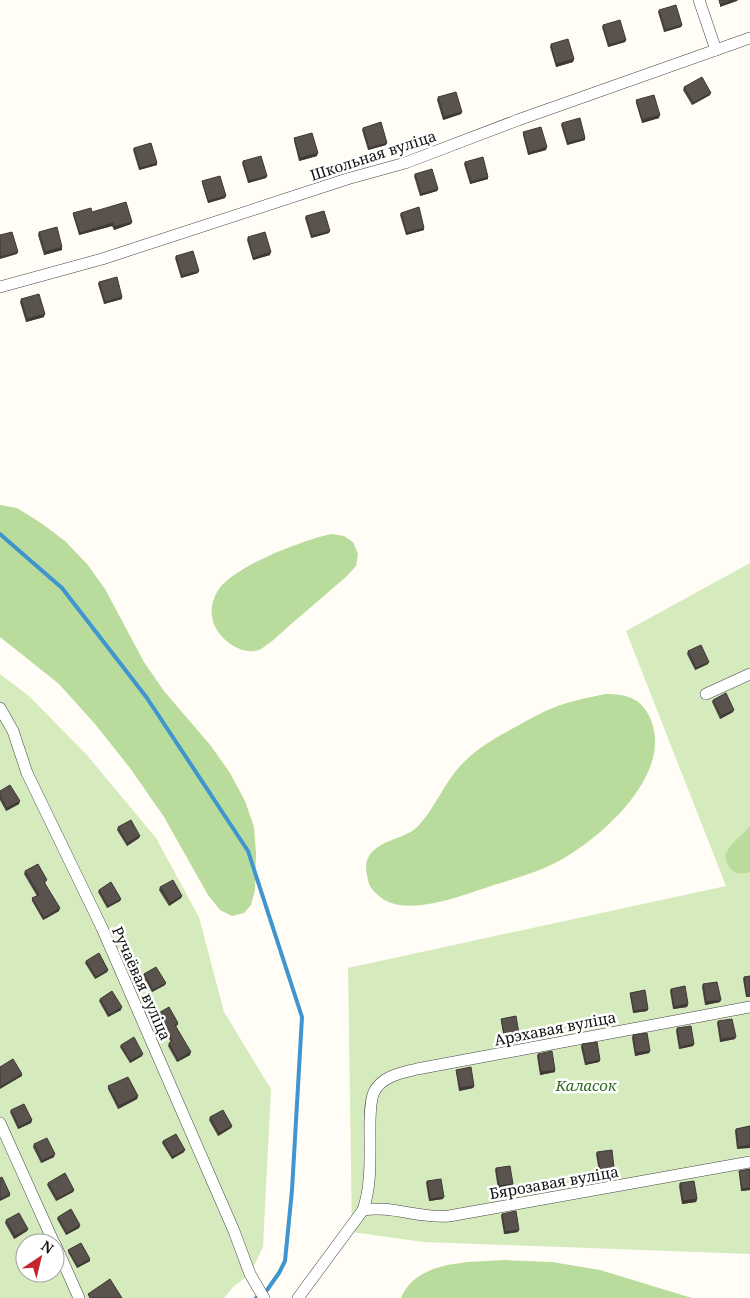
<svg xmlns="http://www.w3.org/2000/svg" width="750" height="1298" font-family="'Noto Serif',serif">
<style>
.green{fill:#d5ebbd;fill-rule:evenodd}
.forest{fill:#b9dc9c}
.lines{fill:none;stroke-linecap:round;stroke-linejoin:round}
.stream{stroke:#3f96cf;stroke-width:4}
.minor-casing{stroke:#444;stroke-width:12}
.minor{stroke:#fff;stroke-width:11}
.wall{fill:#4d4742}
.shaded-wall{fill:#3f3936}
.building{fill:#5a524d;stroke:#3f3936}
.labels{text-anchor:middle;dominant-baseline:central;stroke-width:5;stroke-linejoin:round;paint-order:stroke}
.street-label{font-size:15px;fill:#111;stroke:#fff}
.park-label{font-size:15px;font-style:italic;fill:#2f6b1f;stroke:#fff}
</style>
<rect width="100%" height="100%" fill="#fffdf5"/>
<g class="green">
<path d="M750 563V1254L423 1242 352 1232 348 968 726 886 626 631Z"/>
<path d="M0 674 29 696 86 754 156 838 199 917 224 1012 271 1089 263 1247 250 1274 233 1287 224 1298H0ZM25 1243H55V1273H25Z"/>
</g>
<g class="forest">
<path d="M0 505 17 508 41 523 65 541 87 564 105 589 144 662 164 691 211 746 230 773 245 801 254 827 256 853 255 890 251 905 244 913 232 916 220 910 208 895 164 817 130 768 95 724 59 684 0 637Z"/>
<path d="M331 534 344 536 353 542 358 554 356 566 346 577C327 593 309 609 290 625 281 633 271 643 261 649 243 658 217 638 213 621 210 611 212 601 217 592 230 567 304 540 331 534Z"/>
<path d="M605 694C627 694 642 698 651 720 673 775 601 838 559 861 542 870 523 876 504 882 472 891 407 921 379 896 375 892 371 889 369 884 367 876 364 865 368 858 378 838 405 841 419 825 435 808 444 783 461 765 479 745 505 733 528 720 536 716 544 711 553 708 569 701 587 698 605 694Z"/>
<path d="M750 826V872C734 877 728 870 725 855 731 842 741 837 750 826Z"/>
<path d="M505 1260 552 1262 600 1270 692 1298H401C416 1260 471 1262 505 1260Z"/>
</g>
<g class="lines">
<path class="stream" d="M0 534 62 588 147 698 248 851 302 1017 292 1190 285 1261 279 1273 267 1290 256 1298"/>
<g class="minor-casing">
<g id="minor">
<path d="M699 0 716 50"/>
<path d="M0 287 102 259 347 179 405 163 518 120 750 38"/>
<path d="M706 694 750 674"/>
<path d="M0 708 13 731 27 773 102 928 234 1231 250 1274 264 1298"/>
<path d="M0 1123 54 1243"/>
<path d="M363 1210C391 1205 420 1219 449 1216L750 1162"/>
<path d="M55 1244 79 1298"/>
<path d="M298 1298 363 1210C371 1187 370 1162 370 1138 370 1125 369 1103 374 1092 382 1076 401 1073 417 1069L750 1007"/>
</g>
</g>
<use href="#minor" class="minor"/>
</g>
<g class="wall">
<path d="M659 10 682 25 681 27 664 32 658 12Z"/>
<path d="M603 25 626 40 625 42 608 47 602 27Z"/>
<path d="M551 44 574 59 573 62 556 67 550 47Z"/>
<path d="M684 87 710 95 692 105 683 90Z"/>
<path d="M438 97 462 112 461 114 443 120 437 100Z"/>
<path d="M636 100 659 118 642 123 636 103Z"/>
<path d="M562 123 585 138V140L567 145 561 125Z"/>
<path d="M363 128 386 145 368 150 362 130Z"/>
<path d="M523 132 546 150 528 155 523 135Z"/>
<path d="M294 138 317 156 299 161 294 141Z"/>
<path d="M134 148 157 165 139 170 133 150Z"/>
<path d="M243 161 267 176 266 178 248 183 242 163Z"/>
<path d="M465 162 488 177V179L470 184 464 164Z"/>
<path d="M415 174 438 189 437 191 420 196 414 176Z"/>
<path d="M202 181 225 198 208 203 202 183Z"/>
<path d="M73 213 132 222 131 224 114 230 112 226 79 235 73 215Z"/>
<path d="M401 213 424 230 406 235 400 215Z"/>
<path d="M306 216 329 233 311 238 305 218Z"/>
<path d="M39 232 62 250 44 255 38 235Z"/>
<path d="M248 237 270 255 253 260 247 240Z"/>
<path d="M176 256 198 273 181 278 175 258Z"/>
<path d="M99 282 122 299 104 304 98 284Z"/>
<path d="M21 299 44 317 26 322 20 302Z"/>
<path d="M688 651 708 664 695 670 687 654Z"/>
<path d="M713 700 733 712 720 719 712 702Z"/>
<path d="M0 791 19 804 6 811 0 800Z"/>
<path d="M118 827 140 836 139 838 127 846 117 830Z"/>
<path d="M25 871 46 882 45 883 59 911 43 920 32 901V898L37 896 24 874Z"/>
<path d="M160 887 182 896 181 898 169 906 159 890Z"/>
<path d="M99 890 121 899 120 901 107 908 98 892Z"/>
<path d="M86 961 108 970 107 972 95 979 85 963Z"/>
<path d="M144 974 165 985 152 992 143 976Z"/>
<path d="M750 976V997H746L743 979 744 977Z"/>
<path d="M703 984 720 1002 705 1005 702 987Z"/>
<path d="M671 989 688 1004 687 1007 673 1009 670 991Z"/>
<path d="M630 993 648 1009 647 1011 633 1013 630 995Z"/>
<path d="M100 999 121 1010 108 1017 99 1001Z"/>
<path d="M157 1014 178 1023V1025L176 1026 190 1055 177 1062 168 1046 169 1043 171 1042 156 1016Z"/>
<path d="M501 1019 519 1034 518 1037 504 1039 501 1021Z"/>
<path d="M718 1021 735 1039 720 1042 717 1023Z"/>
<path d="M677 1028 694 1044 693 1046 679 1049 676 1031Z"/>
<path d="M633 1035 650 1051 649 1053 635 1056 632 1038Z"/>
<path d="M582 1044 600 1060 599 1062 585 1065 581 1047Z"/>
<path d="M121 1045 142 1056 130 1063 120 1047Z"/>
<path d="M538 1054 555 1070V1072L540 1075 537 1056Z"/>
<path d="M456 1070 474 1086 473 1088 459 1091 456 1072Z"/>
<path d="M108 1086 138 1096 137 1099 118 1109 108 1089Z"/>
<path d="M11 1110 32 1120 31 1123 18 1129 10 1112Z"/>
<path d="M210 1117 232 1126 231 1128 218 1136 209 1120Z"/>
<path d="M750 1126 737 1149 735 1131 736 1129Z"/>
<path d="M163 1141 184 1152 172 1159 162 1143Z"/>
<path d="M34 1144 54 1157 41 1163 33 1147Z"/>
<path d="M597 1152 614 1168V1170L599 1172 596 1154Z"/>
<path d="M496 1168 513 1184 512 1187 498 1189 495 1170Z"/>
<path d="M750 1169V1190L741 1191 739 1173V1171Z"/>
<path d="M427 1181 443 1199 429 1201 426 1183Z"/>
<path d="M48 1183 74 1190 73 1192 56 1201 47 1185Z"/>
<path d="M680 1183 697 1199 696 1202 682 1204 679 1186Z"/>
<path d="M502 1214 518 1232 504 1234 501 1216Z"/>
<path d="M58 1217 80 1225 79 1228 66 1235 57 1219Z"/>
<path d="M6 1220 28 1229 27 1231 14 1239 5 1223Z"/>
<path d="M68 1250 90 1261 77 1268 68 1252Z"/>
</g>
<g class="shaded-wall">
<path d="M735 0H738L737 1 720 7V4Z"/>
<path d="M682 25 681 27 664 32 665 30Z"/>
<path d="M626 40 625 42 608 47 609 45Z"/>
<path d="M574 59 573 62 556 67V64Z"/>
<path d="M711 93 710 95 692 105 693 103Z"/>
<path d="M462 112 461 114 443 120 444 117Z"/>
<path d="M660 115 659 118 642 123V120Z"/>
<path d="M585 138V140L567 145 568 143Z"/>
<path d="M387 143 386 145 368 150 369 148Z"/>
<path d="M547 147 546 150 528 155 529 153Z"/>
<path d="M318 153 317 156 299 161 300 158Z"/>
<path d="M157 163V165L139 170 140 168Z"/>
<path d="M267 176 266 178 248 183 249 181Z"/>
<path d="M488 177V179L470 184 471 182Z"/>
<path d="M438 189 437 191 420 196 421 194Z"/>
<path d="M226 196 225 198 208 203V201Z"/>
<path d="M132 222 131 224 114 230V227Z"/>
<path d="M113 223 112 226 79 235 80 233Z"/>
<path d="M424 228V230L406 235 407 233Z"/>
<path d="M330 231 329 233 311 238 312 236Z"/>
<path d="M62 247V250L44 255 45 252Z"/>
<path d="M18 252 17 254 0 259V257Z"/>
<path d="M271 252 270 255 253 260V258Z"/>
<path d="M199 271 198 273 181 278 182 276Z"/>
<path d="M122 297V299L104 304 105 302Z"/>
<path d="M45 314 44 317 26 322 27 319Z"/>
<path d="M709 662 708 664 695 670 696 668Z"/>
<path d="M734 710 733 712 720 719 721 716Z"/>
<path d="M20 801 19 804 6 811 7 808Z"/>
<path d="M140 836 139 838 127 846V843Z"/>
<path d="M182 896 181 898 169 906 170 903Z"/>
<path d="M121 899 120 901 107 908 108 906Z"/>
<path d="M60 908 59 911 43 920 44 918Z"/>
<path d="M108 970 107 972 95 979 96 977Z"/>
<path d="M166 983 165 985 152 992 153 990Z"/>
<path d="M721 1000 720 1002 705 1005 706 1002Z"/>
<path d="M688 1004 687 1007 673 1009 674 1007Z"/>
<path d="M122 1007 121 1010 108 1017 109 1015Z"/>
<path d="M648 1009 647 1011 633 1013 634 1011Z"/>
<path d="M519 1034 518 1037 504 1039 505 1037Z"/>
<path d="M736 1037 735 1039 720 1042 721 1039Z"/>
<path d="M694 1044 693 1046 679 1049 680 1047Z"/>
<path d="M650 1051 649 1053 635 1056 636 1053Z"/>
<path d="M191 1052 190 1055 177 1062 178 1060Z"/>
<path d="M143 1054 142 1056 130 1063V1061Z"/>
<path d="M600 1060 599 1062 585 1065 586 1063Z"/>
<path d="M555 1070V1072L540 1075 541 1072Z"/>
<path d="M22 1074V1076L0 1089V1087Z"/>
<path d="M474 1086 473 1088 459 1091 460 1088Z"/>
<path d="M138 1096 137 1099 118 1109 119 1106Z"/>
<path d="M32 1120 31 1123 18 1129 19 1127Z"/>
<path d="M232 1126 231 1128 218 1136 219 1133Z"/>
<path d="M750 1145V1148L737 1149 738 1147Z"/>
<path d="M185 1150 184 1152 172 1159V1157Z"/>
<path d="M55 1154 54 1157 41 1163 42 1161Z"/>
<path d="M614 1168V1170L599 1172 600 1170Z"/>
<path d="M513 1184 512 1187 498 1189 499 1186Z"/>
<path d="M750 1188V1190L741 1191 742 1189Z"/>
<path d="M74 1190 73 1192 56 1201 57 1199Z"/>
<path d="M10 1194V1196L0 1201V1199Z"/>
<path d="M444 1197 443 1199 429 1201 430 1199Z"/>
<path d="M697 1199 696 1202 682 1204 683 1201Z"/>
<path d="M80 1225 79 1228 66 1235 67 1233Z"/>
<path d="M28 1229 27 1231 14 1239 15 1236Z"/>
<path d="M519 1230 518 1232 504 1234 505 1232Z"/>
<path d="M90 1259V1261L77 1268 78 1266Z"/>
</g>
<g class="building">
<path d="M719 0H735L720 4Z"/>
<path d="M676 5 682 25 665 30 659 10Z"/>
<path d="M620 20 626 40 609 45 603 25Z"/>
<path d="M568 39 574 59 556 64 551 44Z"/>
<path d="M702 77 711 93 693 103 684 87Z"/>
<path d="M456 92 462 112 444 117 438 97Z"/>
<path d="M654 95 660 115 642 120 636 100Z"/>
<path d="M580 118 585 138 568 143 562 123Z"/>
<path d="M381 122 387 143 369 148 363 128Z"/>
<path d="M541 127 547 147 529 153 523 132Z"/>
<path d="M312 133 318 153 300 158 294 138Z"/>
<path d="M151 143 157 163 140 168 134 148Z"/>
<path d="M261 156 267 176 249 181 243 161Z"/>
<path d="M483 157 488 177 471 182 465 162Z"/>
<path d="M432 169 438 189 421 194 415 174Z"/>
<path d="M220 176 226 196 208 201 202 181Z"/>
<path d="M126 202 132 222 114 227 113 223 80 233 73 213 91 208 92 212Z"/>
<path d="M419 207 424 228 407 233 401 213Z"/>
<path d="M324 211 330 231 312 236 306 216Z"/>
<path d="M57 227 62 247 45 252 39 232Z"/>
<path d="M12 232 18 252 0 257V235Z"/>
<path d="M265 232 271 252 253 258 248 237Z"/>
<path d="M193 251 199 271 182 276 176 256Z"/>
<path d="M117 277 122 297 105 302 99 282Z"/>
<path d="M39 294 45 314 27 319 21 299Z"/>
<path d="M701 645 709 662 696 668 688 651Z"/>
<path d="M726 693 734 710 721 716 713 700Z"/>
<path d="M10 785 20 801 7 808 0 796V791Z"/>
<path d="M131 820 140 836 127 843 118 827Z"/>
<path d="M38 864 47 880 44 882 60 908 44 918 32 898 39 895 25 871Z"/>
<path d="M173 880 182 896 170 903 160 887Z"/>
<path d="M111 882 121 899 108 906 99 890Z"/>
<path d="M99 953 108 970 96 977 86 961Z"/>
<path d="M156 967 166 983 153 990 144 974Z"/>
<path d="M750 976V994L747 995 744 977Z"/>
<path d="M717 982 721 1000 706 1002 703 984Z"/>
<path d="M685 986 688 1004 674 1007 671 989Z"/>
<path d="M645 990 648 1009 634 1011 630 993Z"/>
<path d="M112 991 122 1007 109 1015 100 999Z"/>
<path d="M169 1007 178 1023 175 1025 191 1052 178 1060 169 1043 172 1041 157 1014Z"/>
<path d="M516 1016 519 1034 505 1037 501 1019Z"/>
<path d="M732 1019 736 1037 721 1039 718 1021Z"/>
<path d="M691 1026 694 1044 680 1047 677 1028Z"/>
<path d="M647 1033 650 1051 636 1053 633 1035Z"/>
<path d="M134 1037 143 1054 130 1061 121 1045Z"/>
<path d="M597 1042 600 1060 586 1063 582 1044Z"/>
<path d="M552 1051 555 1070 541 1072 538 1054Z"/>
<path d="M13 1059 22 1074 0 1087V1067Z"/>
<path d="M471 1067 474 1086 460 1088 456 1070Z"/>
<path d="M128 1077 138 1096 119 1106 108 1086Z"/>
<path d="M24 1104 32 1120 19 1127 11 1110Z"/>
<path d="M223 1110 232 1126 219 1133 210 1117Z"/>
<path d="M750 1126V1145L738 1147 736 1129Z"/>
<path d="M176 1134 185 1150 172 1157 163 1141Z"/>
<path d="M47 1138 55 1154 42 1161 34 1144Z"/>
<path d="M612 1150 614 1168 600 1170 597 1152Z"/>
<path d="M510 1166 513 1184 499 1186 496 1168Z"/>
<path d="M750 1169V1188L742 1189 739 1171Z"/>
<path d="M65 1173 74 1190 57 1199 48 1183Z"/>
<path d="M2 1177 10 1194 0 1199V1178Z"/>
<path d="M441 1179 444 1197 430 1199 427 1181Z"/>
<path d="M694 1181 697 1199 683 1201 680 1183Z"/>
<path d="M71 1209 80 1225 67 1233 58 1217Z"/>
<path d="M516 1211 519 1230 505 1232 502 1214Z"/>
<path d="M19 1213 28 1229 15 1236 6 1220Z"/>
<path d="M81 1243 90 1259 78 1266 68 1250Z"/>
<path d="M110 1279 122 1298H90L88 1294Z"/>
</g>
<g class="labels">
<g class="street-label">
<text transform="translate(373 155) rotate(-18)">Школьная вуліца</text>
<text transform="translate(142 983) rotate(66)">Ручаёвая вуліца</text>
<text transform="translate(555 1028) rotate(-11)">Арэхавая вуліца</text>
<text transform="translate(554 1182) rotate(-10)">Бярозавая вуліца</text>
</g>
<g class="park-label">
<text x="586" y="1085">Каласок</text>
</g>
</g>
<g transform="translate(40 1258) rotate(35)"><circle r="24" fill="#ffffff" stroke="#a0a0a0"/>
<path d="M0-4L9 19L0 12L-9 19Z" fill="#c4262e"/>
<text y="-8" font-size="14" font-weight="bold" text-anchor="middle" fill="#111111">N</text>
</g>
</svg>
